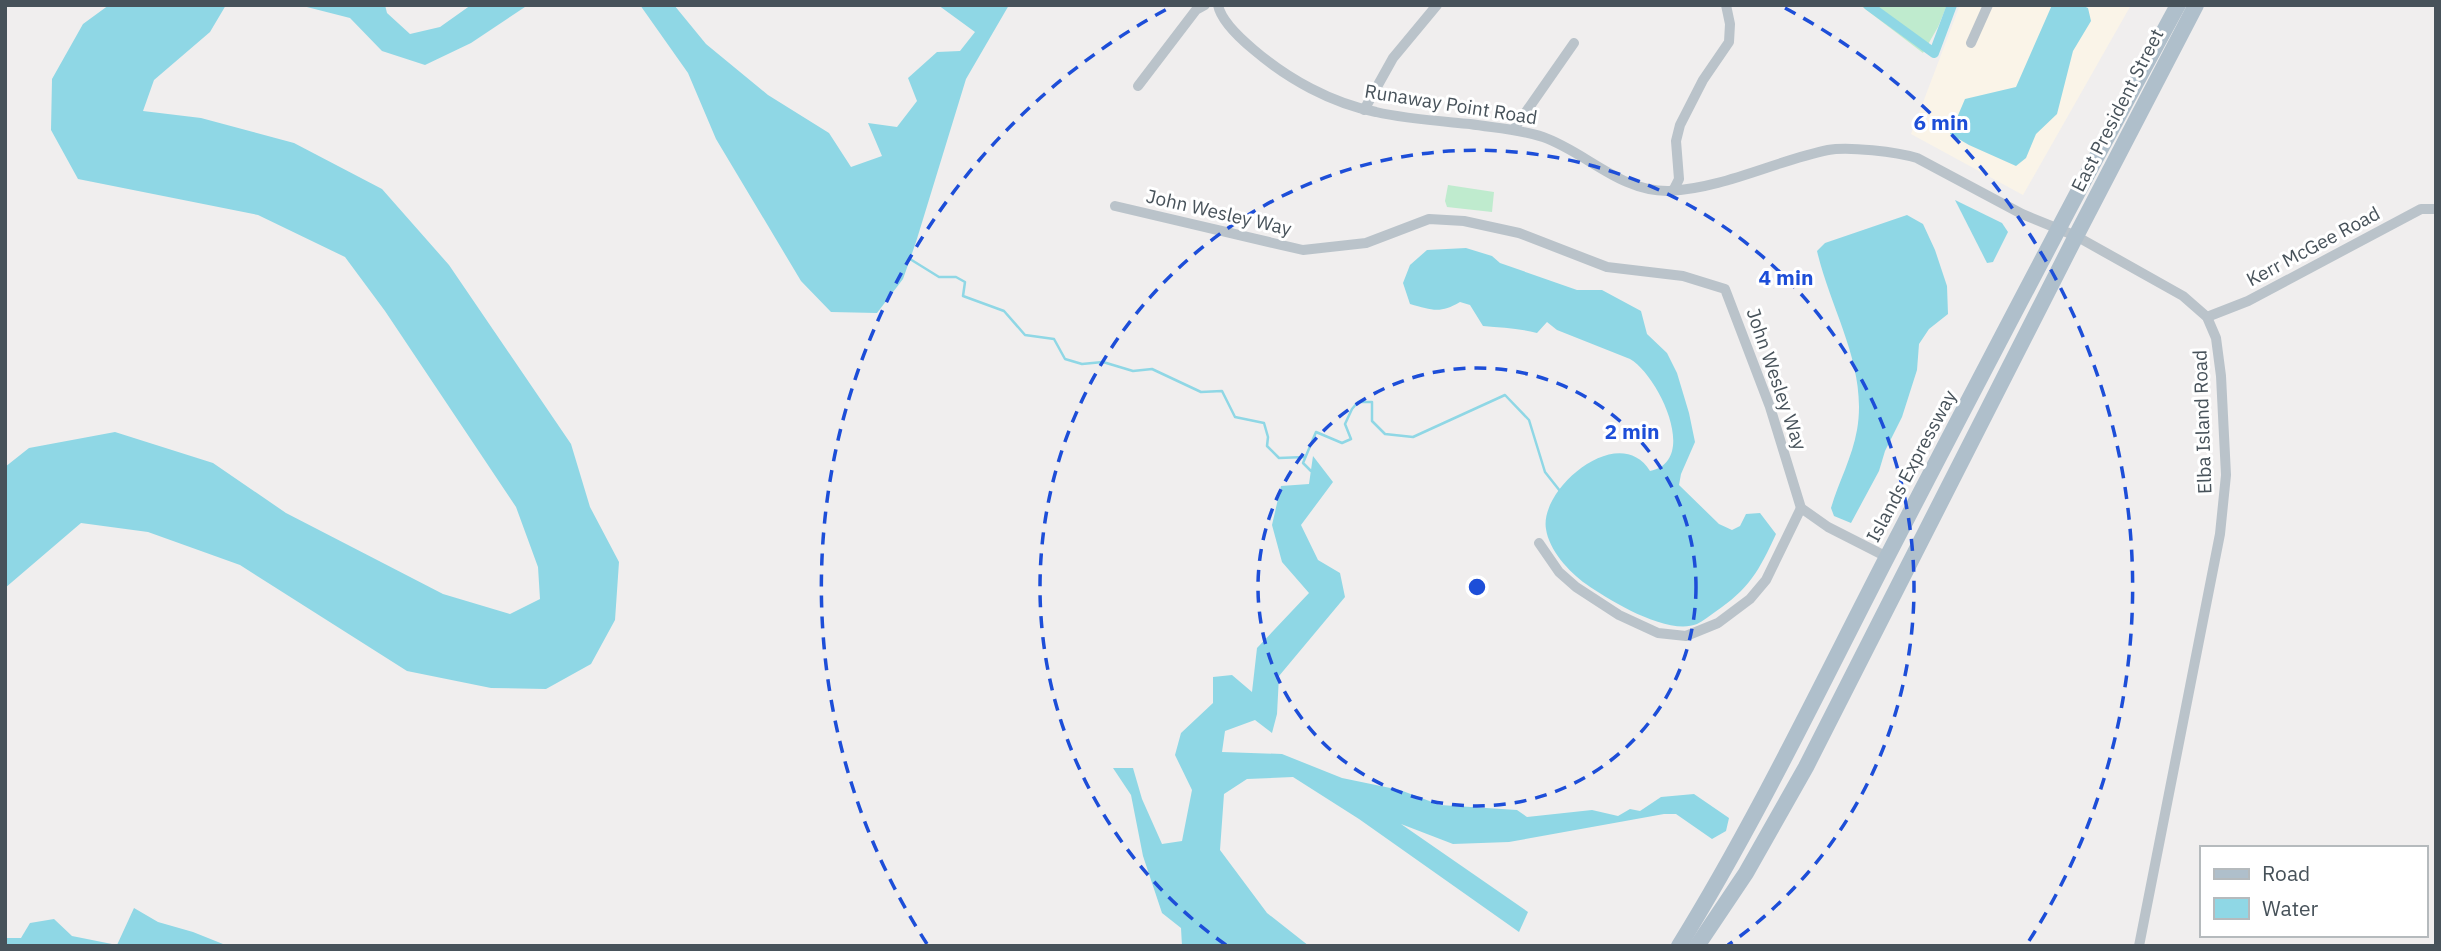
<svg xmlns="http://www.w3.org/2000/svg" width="2441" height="951" font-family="'IBM Plex Sans',sans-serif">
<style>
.commercial{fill:#faf4e8}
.green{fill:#bfebce}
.water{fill:#8fd7e5}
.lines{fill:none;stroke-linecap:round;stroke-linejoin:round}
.stream{stroke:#8fd7e5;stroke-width:2.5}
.canal{stroke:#8fd7e5;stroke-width:10}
.street{stroke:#bac3ca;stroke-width:10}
.primary{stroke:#afbfcb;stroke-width:16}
.ring{fill:none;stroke:#1d4ed8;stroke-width:3.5;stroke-dasharray:12 9}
.labels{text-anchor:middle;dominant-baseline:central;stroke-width:6;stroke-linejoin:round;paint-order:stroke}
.street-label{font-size:19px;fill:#47525a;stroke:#fff}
.centre{fill:#1d4ed8;stroke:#fff;stroke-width:3.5}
.ring-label{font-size:21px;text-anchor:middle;font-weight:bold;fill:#1d4ed8;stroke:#fff;stroke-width:6;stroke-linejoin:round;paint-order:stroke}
</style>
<rect width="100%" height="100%" fill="#f0eeee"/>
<path class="commercial" d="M1960 5H2131L2023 195 1911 134Z"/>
<g class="green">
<path d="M1860 5H1947L1938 27 1923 53Z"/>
<path d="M1448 185 1494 192 1492 212 1447 207 1445 201Z"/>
</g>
<g class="water">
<path d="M109 5H226L210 32 154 80 143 111 201 118 294 143 382 189 449 265 571 444 590 507 619 562 615 620 591 664 546 689 491 688 407 671 240 565 148 532 81 523 5 588V467L29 448 115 432 213 463 286 513 443 594 510 614 540 599 538 567 516 507 385 311 345 257 258 215 78 179 51 130 52 79 83 24Z"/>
<path d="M299 5H385L387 13 410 34 440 27 471 5H528L471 43 425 65 382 51 350 18Z"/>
<path d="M640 5H674L706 44 768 95 829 133 851 167 882 156 868 123 897 127 917 101 908 78 937 52 960 51 975 32 938 5H1009L966 79 916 242 903 279 877 313 831 312 801 281 716 139 688 73Z"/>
<path d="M2052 5H2081L2088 8 2091 21 2073 51 2057 114 2036 134 2026 158 2016 166 1969 145 1950 134 1965 99 2016 87Z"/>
<path d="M1955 200 2002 223 2008 232 1993 262 1987 263Z"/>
<path d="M1907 215 1923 224 1935 250 1947 286 1948 314 1929 329 1919 344 1917 370 1902 417 1885 451 1879 471 1851 523 1834 516 1831 508C1839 481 1852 458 1857 430 1868 367 1831 311 1817 251L1825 243Z"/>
<path d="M1466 248 1492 256 1500 263 1577 290H1602L1641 311 1647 334 1667 353 1677 373 1689 413 1695 442 1681 474 1679 485 1719 524 1732 530 1740 526 1746 514 1760 513 1776 534C1759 571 1749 589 1715 612 1709 616 1703 621 1697 624 1668 636 1610 601 1586 584 1569 572 1549 550 1546 529 1539 489 1619 421 1650 471 1700 461 1658 375 1630 359L1557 330 1547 322 1537 333C1519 328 1502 328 1483 326L1470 305 1460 302C1440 314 1432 310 1410 304L1403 283 1410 265 1427 250Z"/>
<path d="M1313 456 1333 482 1301 525 1318 560 1340 573 1345 597 1279 676 1277 714 1272 733 1255 720 1225 731 1222 752 1282 754 1342 778 1400 790 1440 805 1517 810 1527 817 1592 810 1618 816 1630 809 1640 811 1661 797 1694 794 1729 818 1726 831 1712 839 1676 814H1664L1509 842 1453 844 1401 824 1528 912 1519 932 1359 819 1293 777 1247 779 1224 794 1220 850 1267 913 1309 946H1182L1181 928 1162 913 1143 856 1131 795 1113 768H1133L1142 799 1162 844 1182 841 1192 790 1175 755 1181 733 1213 703V677L1232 675 1252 692 1257 648 1309 593 1282 562 1272 525 1281 486 1309 484Z"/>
<path d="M134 908 158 922 193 932 228 946H5V938H21L30 923 54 919 72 936 117 945Z"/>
</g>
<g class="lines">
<g class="stream">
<path d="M910 259 939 277H956L965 282 963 296 1004 311 1025 335 1054 339 1065 359 1082 364 1103 362 1133 371 1152 369 1201 392 1222 391 1235 417 1264 423 1268 437 1267 446 1279 458 1305 457"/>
<path d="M1311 471 1303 463 1316 432 1342 443 1351 439 1345 424 1352 409 1358 402H1372V421L1385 434 1413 437 1505 395 1529 420 1545 472 1560 491"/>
</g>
<path class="canal" d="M1868 5 1934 53 1952 5"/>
<g class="street">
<path d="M1218 5C1221 21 1242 40 1254 50 1288 79 1331 103 1376 112 1406 119 1439 121 1470 124 1495 128 1519 129 1543 137 1586 152 1620 192 1669 191 1724 188 1775 161 1828 150 1848 146 1897 152 1917 158L2022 214 2076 236 2183 296 2207 317 2216 338 2221 376 2226 475 2220 534 2139 946"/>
<path d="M1971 43 1988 5"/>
<path d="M1138 86 1196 10 1205 5"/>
<path d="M1364 110 1393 58 1437 5"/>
<path d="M1514 129 1574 43"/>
<path d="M1674 189 1679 179 1676 141 1680 125 1703 80 1729 42 1730 24 1726 5"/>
<path d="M1115 206 1303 250 1366 243 1429 219 1464 221 1519 233 1607 267 1683 276 1725 289 1770 407 1801 508 1828 527 1887 557"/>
<path d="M2207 317 2248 301 2421 209H2436"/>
<path d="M1539 543 1559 572 1576 587 1619 615 1658 633 1686 636 1718 623 1750 599 1766 580 1801 508"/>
</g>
<g class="primary">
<path d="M1679 946C1756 821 1819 689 1886 559 1982 374 2078 189 2178 5"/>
<path d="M1697 946 1746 873 1806 767 2076 236 2196 5"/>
</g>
</g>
<g class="ring">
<circle cx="1477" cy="587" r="219"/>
<path d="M1226 945A437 437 0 1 1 1728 945"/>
<path d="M927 944A656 656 0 0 1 1169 8M1785 8A656 656 0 0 1 2027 944"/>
</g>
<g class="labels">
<g class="street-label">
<text transform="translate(1451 104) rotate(9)">Runaway Point Road</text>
<text transform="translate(2117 110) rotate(-63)">East President Street</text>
<text transform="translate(1219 212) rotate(13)">John Wesley Way</text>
<text transform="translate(2313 246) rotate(-28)">Kerr McGee Road</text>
<text transform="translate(1777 379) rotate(71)">John Wesley Way</text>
<text transform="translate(2202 422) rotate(-92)">Elba Island Road</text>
<text transform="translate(1911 466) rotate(-62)">Islands Expressway</text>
</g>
</g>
<circle cx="1477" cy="587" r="10" class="centre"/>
<g class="ring-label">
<text x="1941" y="130">6 min</text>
<text x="1786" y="285">4 min</text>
<text x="1632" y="439">2 min</text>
</g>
<rect width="2441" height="951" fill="none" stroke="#47525a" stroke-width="14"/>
<rect x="2200" y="846" width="228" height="91" fill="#ffffff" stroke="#b5babd" stroke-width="2"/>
<rect x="2214" y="869" width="35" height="10" fill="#afbfcb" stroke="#b5babd" stroke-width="2"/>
<text x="2262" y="881" font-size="21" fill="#47525a">Road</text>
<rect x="2214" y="898" width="35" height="21" fill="#8fd7e5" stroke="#b5babd" stroke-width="2"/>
<text x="2262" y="916" font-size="21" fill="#47525a">Water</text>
</svg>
